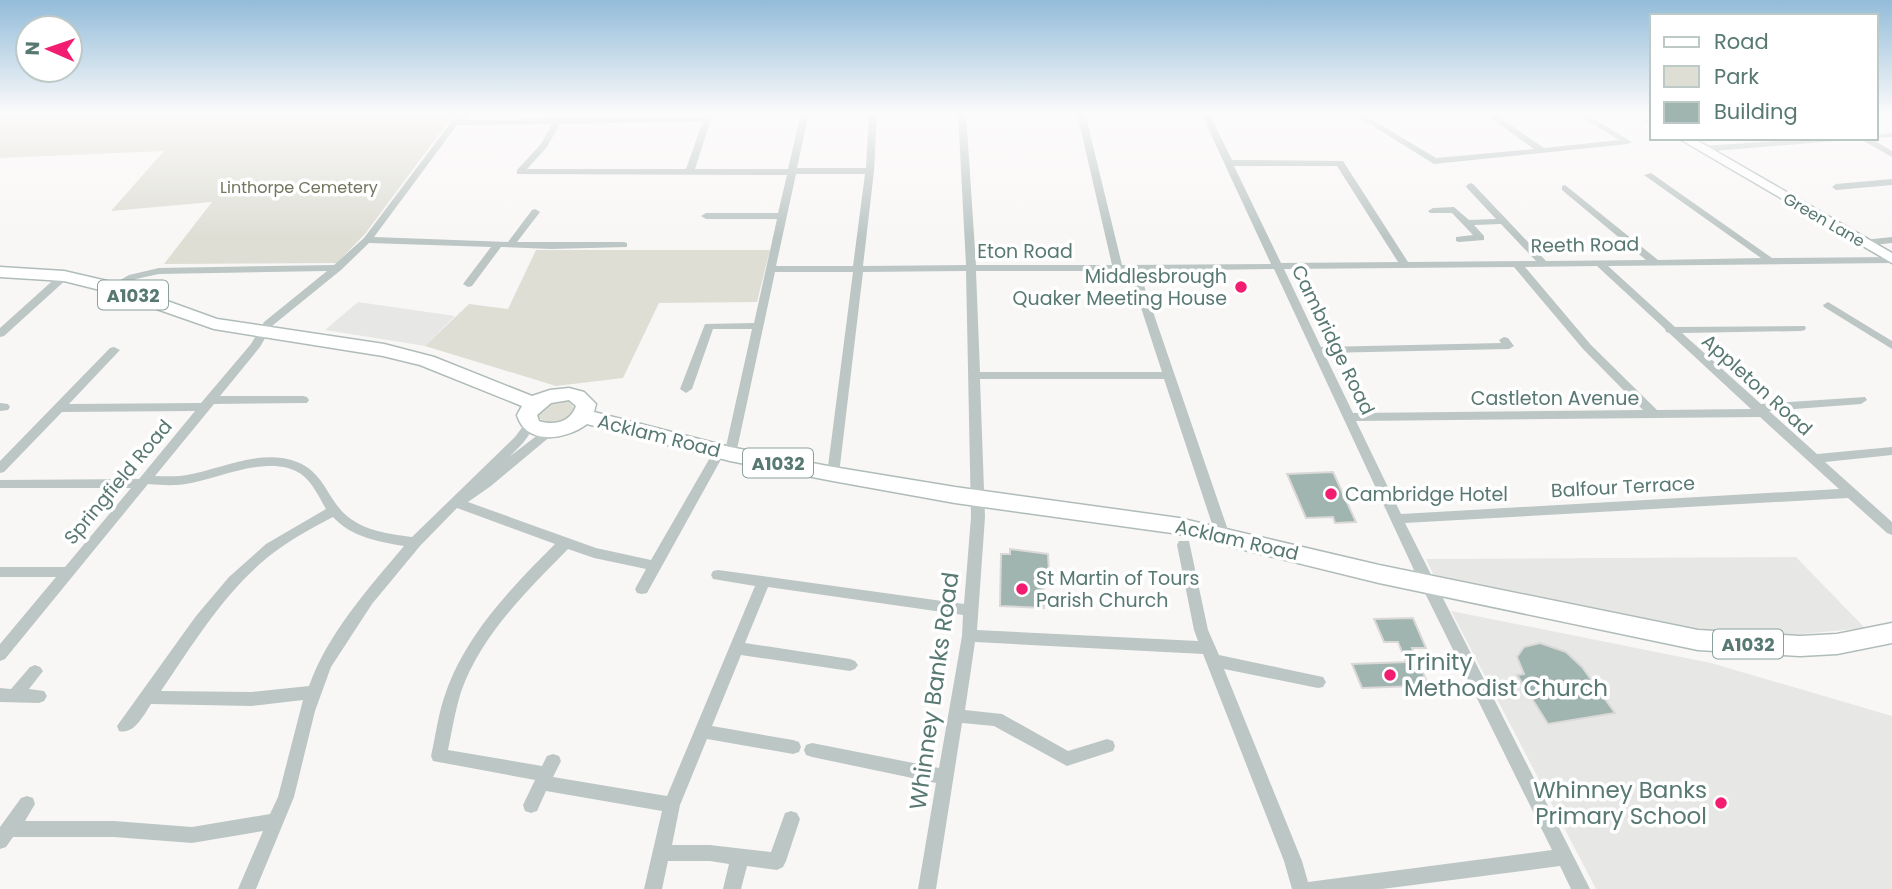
<svg xmlns="http://www.w3.org/2000/svg" width="1892" height="889" font-family="Poppins,sans-serif">
<style>
.built{fill:#e7e8e6}
.green{fill:#deded5}
.building{fill:#a0b4b0;stroke:#dbd9d8;stroke-width:2}
.lines{fill:none;stroke-linecap:round;stroke-linejoin:round}
.secondary-casing{stroke:#aebcba;stroke-width:3}
.primary-casing{stroke:#b0bcb9;stroke-width:3}
.street{fill:#bcc7c5;fill-rule:evenodd}
.secondary{fill:#fff;fill-rule:evenodd}
.primary{fill:#fff;fill-rule:evenodd}
.poi-dot{fill:#f21d70;stroke:#fff;stroke-width:2.5}
.labels{text-anchor:middle;dominant-baseline:central;stroke-width:7;stroke-linejoin:round;paint-order:stroke}
.far-park-label{font-size:16px;fill:#70755d;stroke:#fff}
.far-street-label{font-size:16px;fill:#587872;stroke:#fff}
.shield{fill:#fff;stroke:#8aa09c;stroke-width:2}
.shield-label{font-size:18px;font-weight:bold;fill:#587872}
.street-label{font-size:19px;fill:#587872;stroke:#fff}
.poi-label{font-size:19px;fill:#587872;stroke:#fff;text-anchor:start}
.near-poi-label{font-size:23px;fill:#587872;stroke:#fff;text-anchor:start}
.near-street-label{font-size:23px;fill:#587872;stroke:#fff}
</style>
<rect width="100%" height="100%" fill="#f9f7f6"/>
<g class="built">
<path d="M358 302 455 316 425 346 325 330Z"/>
<path d="M1796 557 1865 628 1761 638 1658 625 1435 578 1426 559Z"/>
<path d="M1451 611 1711 663 1892 716V889H1596Z"/>
</g>
<g class="green">
<path d="M0 113H462L448 122 365 234 337 263 164 264 212 202 111 211 164 151 0 158Z"/>
<path d="M536 250H770L757 302 659 303 623 378 556 386 425 346 469 304 508 309Z"/>
<path d="M567 400 575 409C568 422 552 426 539 418L538 411 545 404Z"/>
</g>
<g class="building">
<path d="M1333 472 1356 522 1335 523 1333 517 1306 518 1287 474Z"/>
<path d="M1010 549 1048 554 1049 572H1043L1044 608 1000 606 1001 554H1010Z"/>
<path d="M1413 618 1426 648H1412L1431 691 1421 692 1418 686 1362 688 1352 664 1406 662 1398 642H1384L1374 619Z"/>
<path d="M1540 643 1566 652 1582 667 1615 713 1548 724 1517 675 1524 674 1517 657 1524 647Z"/>
</g>
<g class="lines">
<g class="secondary-casing">
<g id="secondary">
<path d="M1634 113 1652 115V123Z"/>
<path d="M1678 138H1693L1892 253V263Z"/>
</g>
</g>
<g class="primary-casing">
<path id="primary" d="M0 267 64 271 120 284 217 319 384 344 434 357 532 396 550 390 569 388 584 392 596 404 594 412 730 447 833 467 955 487 1179 518 1379 565 1698 630 1800 636 1837 634 1892 623V643L1837 654 1800 656 1698 650 1379 583 1179 534 955 503 833 481 730 461 587 424C566 440 526 446 517 415L522 406 420 365 383 356 214 329 108 292 64 281 0 277ZM569 400 576 406C571 422 554 426 539 421L537 415 551 403Z"/>
</g>
<g class="street">
<path d="M464 113H473L464 120 705 117 707 113H713L695 169H788L801 113H809L797 168H866L869 113H877L874 171 863 266 966 265 958 113H966L976 265H1112L1077 113H1085L1122 265 1271 264 1201 113H1209L1232 160 1343 161 1408 262 1536 261 1501 224 1474 225 1484 236V240L1459 242 1456 241V237L1473 235 1452 213H1430L1428 211 1433 208 1454 207 1469 220 1496 219 1467 188 1466 186 1470 183 1473 184 1546 261 1646 260 1562 190V186L1565 185 1658 260 1761 258 1644 175 1651 173 1772 258 1892 257V263L1608 266 1675 327 1805 326 1806 328 1805 330 1801 331 1682 333 1761 404 1865 397 1867 400 1861 404 1769 411 1817 454 1892 447V455L1825 462 1892 522V535L1887 533 1848 498 1405 523 1590 889H1571L1560 866 1382 889H1292L1284 861 1203 654 975 642 965 710 1002 714 1068 751 1107 739 1113 741 1115 746 1113 751 1067 766 994 726 962 723 936 889H918L936 783 812 757 806 755 804 750 806 745 812 743 939 768 962 636 963 615 768 587 745 643 850 659 855 661 858 665 855 669 850 671 741 655 712 726 793 740 799 742 801 747 799 752 793 754 707 739 680 805 672 845H710L771 852 785 813 791 811 797 813 800 819 786 861 783 867 777 870 747 866 741 889H723L729 864 710 861H668L662 889H644L662 811 546 791 537 811 531 813 525 811 523 805 535 780 433 761 431 756C436 735 438 713 446 692 467 633 512 587 555 544L457 508 420 546 372 604 331 667 315 711 294 797 256 889H238L263 831 192 843 114 837H13L6 847 0 849V827L21 798 27 796 33 798 35 804 25 821H114L192 827 270 814 278 797 303 700 251 706 151 704C144 715 134 735 119 731L117 726 196 616 229 577 266 544 326 509C319 497 313 483 301 474 270 453 219 479 186 484 173 486 161 485 148 484L5 659 0 661V644L56 577H0V567H65L131 488H0V480L139 479 195 411 62 412 4 472 0 473V461L110 348 114 347 120 350 69 404 201 403 251 344 264 322 327 271 159 274 136 279 114 291 110 290V286L129 275 159 268 334 265 364 238 452 121ZM703 121 686 169H527L547 147 560 124ZM552 124 541 144 517 170V174L787 175 778 213H706L701 216 706 219H777L754 323 705 324 680 389 686 393 692 389 713 329H752L725 451 719 448 715 449 651 560 596 548 468 502 491 486 558 430 552 426 548 427 509 457 523 443 536 425 530 421 526 422 515 437 412 537C389 534 365 531 347 516 327 499 324 472 297 462 261 448 222 469 187 475 177 477 166 476 155 476L214 404 307 403 309 400 307 397 303 396H220L260 347 272 326 341 270 369 243 491 247 463 284 468 287 472 286 501 247 551 249 627 247V243L624 242H517L540 212 535 209 532 210 508 242 374 237 457 125ZM1234 166H1337L1398 262 1281 263ZM796 174H865L853 266H776ZM1597 266 1665 329 1666 332 1669 333 1751 409 1657 410 1591 345 1525 267ZM1514 267 1583 349 1643 410 1353 413 1324 353 1509 349 1514 346 1508 338 1504 337 1499 340 1501 343 1321 347 1284 269ZM1274 269 1420 583 1552 850 1308 882 1302 861 1224 669 1318 688 1323 687 1326 682 1323 677 1318 676 1219 655 1208 630 1189 541H1179L1177 545 1194 630 1198 641 977 630 985 517 980 379H1164L1216 536 1218 539H1228L1230 536 1139 271ZM966 271 971 517 964 604 718 570 713 571 711 575 713 579 755 586 667 796 553 777 561 761 559 756 553 754 547 756 542 766 448 750C452 731 455 711 461 692 481 635 527 591 568 549L594 558 646 569 635 589 637 593 642 594 647 593 724 454 730 458 736 454 775 272H853L827 474 833 478 839 474 863 272ZM976 271H1129L1162 372H980ZM1760 417 1839 489 1401 514 1356 421ZM333 517C351 537 379 542 404 546 368 589 328 633 309 686L251 692 161 691C193 644 224 593 268 557 288 541 310 529 333 517Z"/>
<path d="M1352 113H1361L1436 158 1534 149 1484 113H1493L1544 148 1619 140 1575 113H1584L1632 142 1628 144 1434 164Z"/>
<path d="M1892 133V137L1873 138H1876V135Z"/>
<path d="M1819 138H1870L1892 151V157L1860 139 1702 152 1698 149 1702 146Z"/>
<path d="M1892 179V185L1836 190 1832 187 1836 184Z"/>
<path d="M1892 237V243L1864 246 1859 243 1864 240Z"/>
<path d="M64 273 68 274V278L4 336 0 337V328L60 274Z"/>
<path d="M1828 302 1892 341V349L1824 307 1823 305Z"/>
<path d="M0 403 8 404 10 407 8 410 0 411Z"/>
<path d="M35 665 40 667 43 671 29 689 44 691 47 696 44 701 39 703 0 702V688L11 689 30 667Z"/>
</g>
<use href="#secondary" class="secondary"/>
<use href="#primary" class="primary"/>
</g>
<linearGradient id="sky" x2="0" y2="1"><stop stop-color="#93bcd9"/><stop offset="0.48" stop-color="#fcfbfb"/><stop offset="1" stop-color="#fcfbfb" stop-opacity="0"/></linearGradient>
<rect width="1892" height="237" fill="url(#sky)"/>
<g class="poi-dot">
<circle cx="1241" cy="287" r="7"/>
<circle cx="1331" cy="494" r="7"/>
<circle cx="1022" cy="589" r="7"/>
<circle cx="1390" cy="675" r="7"/>
<circle cx="1721" cy="803" r="7"/>
</g>
<g class="labels">
<g class="far-park-label">
<text x="299" y="187">Linthorpe Cemetery</text>
</g>
<g class="far-street-label">
<text transform="translate(1824 220) rotate(30)">Green Lane</text>
</g>
<g class="shield">
<rect x="98" y="280.5" width="70" height="29" rx="5"/>
<rect x="743" y="448.5" width="70" height="29" rx="5"/>
<rect x="1713" y="629.5" width="70" height="29" rx="5"/>
</g>
<g class="shield-label">
<text x="133" y="295">A1032</text>
<text x="778" y="463">A1032</text>
<text x="1748" y="644">A1032</text>
</g>
<g class="street-label">
<text transform="translate(1585 245) rotate(-1)">Reeth Road</text>
<text x="1025" y="251">Eton Road</text>
<text transform="translate(1333 340) rotate(64)">Cambridge Road</text>
<text transform="translate(1757 385) rotate(42)">Appleton Road</text>
<text x="1555" y="398">Castleton Avenue</text>
<text transform="translate(659 436) rotate(14)">Acklam Road</text>
<text transform="translate(118 482) rotate(-50)">Springfield Road</text>
<text transform="translate(1623 487) rotate(-3)">Balfour Terrace</text>
<text transform="translate(1237 540) rotate(13)">Acklam Road</text>
</g>
<g class="poi-label">
<text x="1227" y="276" text-anchor="end">Middlesbrough<tspan x="1227" dy="22">Quaker Meeting House</tspan></text>
<text x="1345" y="494">Cambridge Hotel</text>
<text x="1036" y="578">St Martin of Tours<tspan x="1036" dy="22">Parish Church</tspan></text>
</g>
<g class="near-poi-label">
<text x="1404" y="662">Trinity<tspan x="1404" dy="26">Methodist Church</tspan></text>
<text x="1707" y="790" text-anchor="end">Whinney Banks<tspan x="1707" dy="26">Primary School</tspan></text>
</g>
<g class="near-street-label">
<text transform="translate(934 691) rotate(-82)">Whinney Banks Road</text>
</g>
</g>
<rect x="1650" y="14" width="228" height="126" fill="#ffffff" stroke="#bcc9c7" stroke-width="2"/>
<rect x="1664" y="37" width="35" height="10" fill="#ffffff" stroke="#bcc9c7" stroke-width="2"/>
<text x="1714" y="49" font-size="21" fill="#587872">Road</text>
<rect x="1664" y="66" width="35" height="21" fill="#deded5" stroke="#bcc9c7" stroke-width="2"/>
<text x="1714" y="84" font-size="21" fill="#587872">Park</text>
<rect x="1664" y="102" width="35" height="21" fill="#a0b4b0" stroke="#bcc9c7" stroke-width="2"/>
<text x="1714" y="119" font-size="21" fill="#587872">Building</text>
<g transform="translate(49 49) rotate(272)"><circle r="33" fill="#ffffff" stroke="#bcc9c7" stroke-width="2"/>
<path d="M0-5L12 26L0 18L-12 26Z" fill="#f21d70"/>
<text y="-10" font-size="19" font-weight="bold" text-anchor="middle" fill="#587872">N</text>
</g>
</svg>
